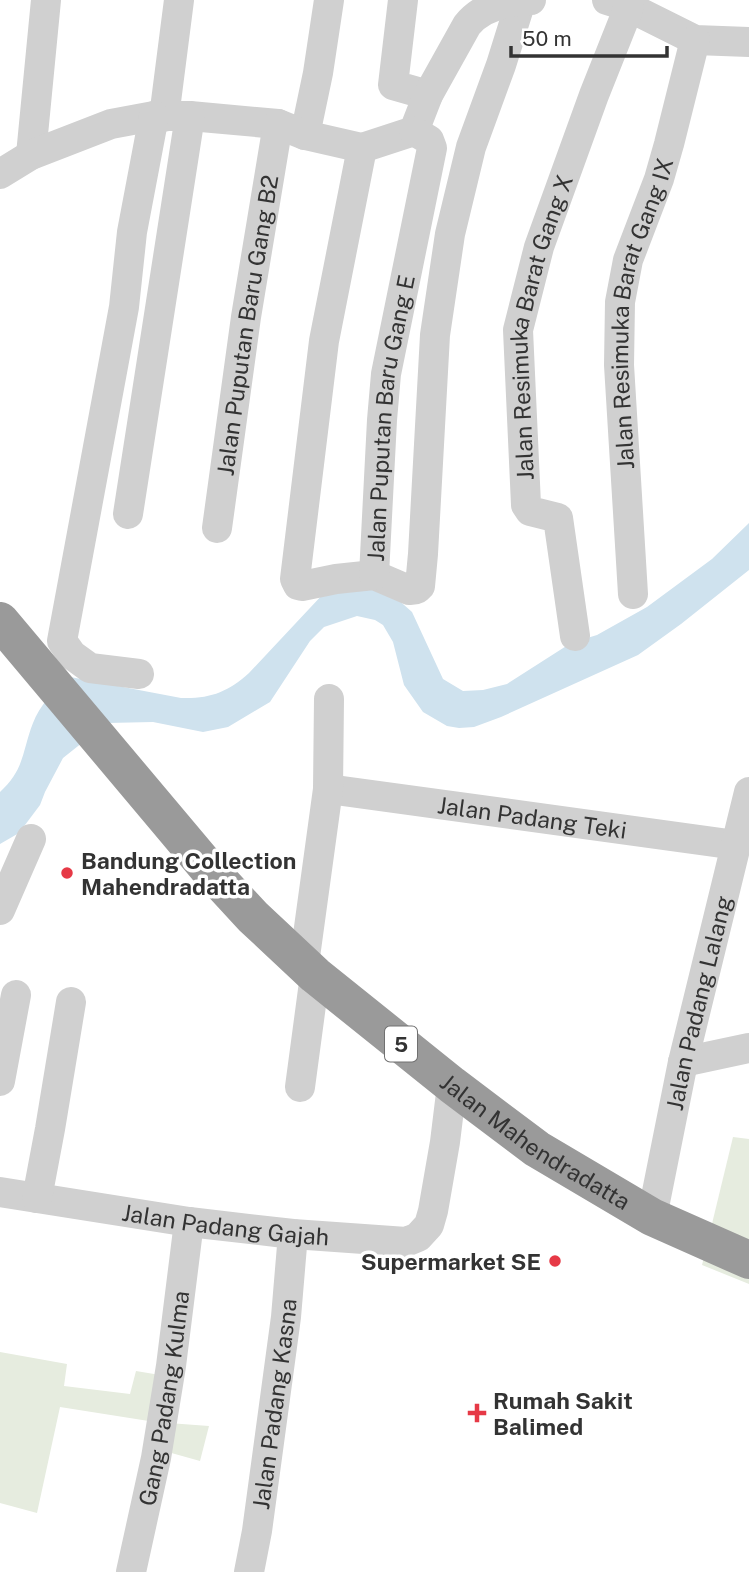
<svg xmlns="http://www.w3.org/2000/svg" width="749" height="1572" font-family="'Public Sans',sans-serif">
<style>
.green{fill:#e6ecdf}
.water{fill:#cfe2ee}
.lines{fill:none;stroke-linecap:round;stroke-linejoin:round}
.minor{stroke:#d0d0d0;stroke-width:30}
.highway{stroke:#9a9a9a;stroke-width:38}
.poi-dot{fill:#e63946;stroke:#fff;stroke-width:2.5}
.labels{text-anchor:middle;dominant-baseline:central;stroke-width:7;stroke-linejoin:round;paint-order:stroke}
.shield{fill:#fff;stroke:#707070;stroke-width:2}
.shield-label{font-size:21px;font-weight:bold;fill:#333}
.street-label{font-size:23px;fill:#333;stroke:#fff}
.poi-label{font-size:23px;font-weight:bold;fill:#333;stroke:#fff;text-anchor:start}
</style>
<rect width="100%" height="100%" fill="#fff"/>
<g class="green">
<path d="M733 1137 749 1139V1284L702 1265Z"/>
<path d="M0 1352 67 1364 64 1386 130 1394 136 1371 160 1375 155 1422 209 1426 200 1461 150 1447 155 1422 60 1407 37 1513 0 1503Z"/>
</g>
<path class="water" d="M749 523V570L681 624 638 655 501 717 474 727 459 728 447 726 423 712 404 685 393 642 383 625 375 620 357 616 324 627 310 641 270 702 228 727 203 732 153 722 107 723 63 758 45 792 40 805 19 833 0 844V792C25 769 22 751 33 723 39 706 55 691 65 676L181 698C210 699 228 692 249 673L324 593 385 588 412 612 443 679 463 691 483 690 507 684 571 643 597 635 647 607 712 559Z"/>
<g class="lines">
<g class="minor">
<path d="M403 0 393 85 428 95"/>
<path d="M607 0 629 7 695 40 749 42"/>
<path d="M164 117 179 0"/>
<path d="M305 135 318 73 329 0"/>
<path d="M362 148 324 341 295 579 298 585 302 586 336 579 374 575 409 590 417 589 420 586 423 554 435 335 450 234 471 147 501 65 521 1"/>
<path d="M31 155 46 0"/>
<path d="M0 174 31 155 111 124 154 116H190L278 124 305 135 362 148 414 131 428 95 467 25C482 6 506 1 531 0"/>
<path d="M128 514 190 116"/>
<path id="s1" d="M217 528 246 317 278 124"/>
<path id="s2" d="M374 575 382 420 386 374 432 148 429 140 414 131"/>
<path id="s3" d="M633 594 619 365 620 302 628 260 659 179 669 144 695 40"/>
<path id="s4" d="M575 636 558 518 530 511 526 505 518 330 539 247 594 95 629 7"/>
<path d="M139 674 90 668 72 655 62 641 124 307 132 232 154 116"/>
<path id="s5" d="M328 789 736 845"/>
<path d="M0 910 31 839"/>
<path d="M304 964 328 789 329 699"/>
<path d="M683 1062 749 1048"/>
<path d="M0 1081 16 995"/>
<path d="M300 1087 315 975"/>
<path id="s6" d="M0 1192 189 1222 293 1234 406 1242 418 1237 429 1225 433 1211 445 1142 452 1085"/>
<path d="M37 1198 50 1129 71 1002"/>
<path id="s7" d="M652 1217 683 1062 749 792"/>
<path id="s8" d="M131 1572 156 1458 171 1366 189 1222"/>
<path id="s9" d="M249 1572 257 1531 286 1317 293 1234"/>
</g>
<path class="highway" id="s10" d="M0 621 206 866 253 917 315 975 452 1085 537 1149 652 1217 749 1260"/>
</g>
<g class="poi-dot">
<circle cx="67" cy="873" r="7"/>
<circle cx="555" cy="1261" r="7"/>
<path d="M473.5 1402.5h7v7h7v7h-7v7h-7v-7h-7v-7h7z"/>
</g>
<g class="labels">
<rect class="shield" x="385" y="1026.5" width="32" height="35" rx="5"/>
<g class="shield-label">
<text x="401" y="1044">5</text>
</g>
<g class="street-label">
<text stroke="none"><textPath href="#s3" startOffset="284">Jalan Resimuka Barat Gang IX</textPath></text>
<text stroke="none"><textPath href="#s1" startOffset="205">Jalan Puputan Baru Gang B2</textPath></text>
<text stroke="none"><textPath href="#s4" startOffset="336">Jalan Resimuka Barat Gang X</textPath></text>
<text stroke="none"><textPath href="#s2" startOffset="158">Jalan Puputan Baru Gang E</textPath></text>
<text stroke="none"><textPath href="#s5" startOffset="206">Jalan Padang Teki</textPath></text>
<text stroke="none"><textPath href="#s7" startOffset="219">Jalan Padang Lalang</textPath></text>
<text stroke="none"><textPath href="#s10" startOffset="751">Jalan Mahendradatta</textPath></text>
<text stroke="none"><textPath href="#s6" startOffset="228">Jalan Padang Gajah</textPath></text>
<text stroke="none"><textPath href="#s8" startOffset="177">Gang Padang Kulma</textPath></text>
<text stroke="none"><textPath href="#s9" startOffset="170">Jalan Padang Kasna</textPath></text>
</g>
<g class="poi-label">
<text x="81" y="860">Bandung Collection<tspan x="81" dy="26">Mahendradatta</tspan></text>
<text x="541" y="1261" text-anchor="end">Supermarket SE</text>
<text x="493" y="1400">Rumah Sakit<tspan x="493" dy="26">Balimed</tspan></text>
</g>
</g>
<path d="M511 46v10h156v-10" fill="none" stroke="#333333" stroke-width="3.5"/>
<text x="522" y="46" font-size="21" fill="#333333" stroke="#ffffff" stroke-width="5" paint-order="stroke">50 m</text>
</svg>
